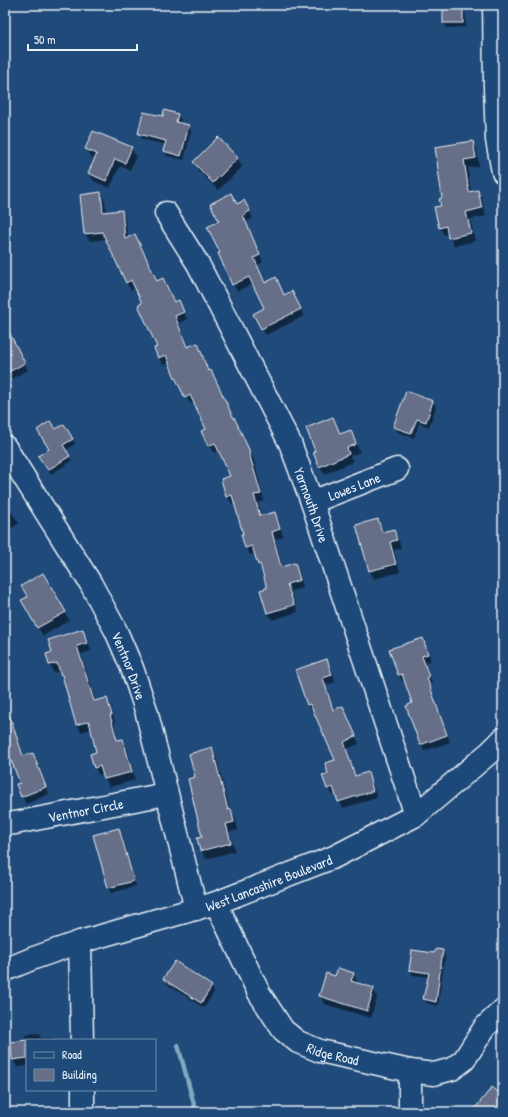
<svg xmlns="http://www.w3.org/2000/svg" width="508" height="1117" font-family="'Patrick Hand',sans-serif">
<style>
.shadow{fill:#0007}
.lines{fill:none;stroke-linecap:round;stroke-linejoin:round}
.stream{stroke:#83a8c1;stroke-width:4.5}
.building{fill:#666e88;stroke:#e8f1f8}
.minor-casing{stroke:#e8f1f8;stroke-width:25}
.major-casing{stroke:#e8f1f8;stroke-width:25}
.minor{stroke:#1f4a7a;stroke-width:22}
.major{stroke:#1f4a7a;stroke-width:22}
.labels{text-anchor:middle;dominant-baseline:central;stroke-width:3.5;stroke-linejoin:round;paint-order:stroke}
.street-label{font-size:14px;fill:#e8f1f8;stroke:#1f4a7a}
</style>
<rect width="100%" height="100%" fill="#1f4a7a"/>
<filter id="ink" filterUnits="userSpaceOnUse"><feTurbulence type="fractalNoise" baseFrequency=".025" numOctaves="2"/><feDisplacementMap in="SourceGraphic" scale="8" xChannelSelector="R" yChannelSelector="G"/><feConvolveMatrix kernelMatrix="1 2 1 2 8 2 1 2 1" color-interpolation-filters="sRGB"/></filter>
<g filter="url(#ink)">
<g class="shadow">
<path d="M444 5H465L466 27 447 28 444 23Z"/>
<path d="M178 115 181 120 180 124 188 126 191 131 184 160 167 156 164 151 166 145 142 139 139 133Z"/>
<path d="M93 132 131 148 136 156 130 170 120 166 110 188 94 181 89 173 96 159 91 157 86 149Z"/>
<path d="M218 139 238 159 242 167 218 190 198 170 194 162Z"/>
<path d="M473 142 477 150 479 166 468 168 471 193 478 191 482 199 486 216 470 219 475 241 454 246 448 234 444 235 440 227 443 199Z"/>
<path d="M101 194 105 201 106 213 121 211 125 219 128 239 135 235 158 282 174 303 182 309 187 319 179 323 188 348 197 344 201 352 209 372 214 379 254 460 264 501 258 503 262 517 275 514 279 521 283 537 275 539 283 568 294 564 299 572 303 588 291 591 298 612 272 620 268 613V589L263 572 258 565 255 553 250 555 246 547 244 534 235 503 232 504 227 496 231 477 219 451 214 453 209 446 203 432 207 430 194 403 190 404 170 363 163 365 159 358 155 348 158 347 143 303 136 288 131 290 126 283 106 239 90 241 85 234Z"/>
<path d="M237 206 248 208 253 218 246 222 263 262 257 265 266 283 284 296 295 299 304 316 266 335 262 328 266 308 253 284 237 291 233 284 221 253 220 221Z"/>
<path d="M5 332 11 337 28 370 5 382Z"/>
<path d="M433 402 436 407 429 427 419 423 414 438 398 432 395 427Z"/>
<path d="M56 431 72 439 75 444 65 451 72 461 51 474 43 461 50 449Z"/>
<path d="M350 431 360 452 350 456 353 462 324 474 320 466 341 435Z"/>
<path d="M5 503 19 523 5 533Z"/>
<path d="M378 520 384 532 394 530 398 538 401 548 394 550 400 572 374 579 370 571 357 525Z"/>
<path d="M42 575 69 620 43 636 22 601 29 597Z"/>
<path d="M82 631 87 638 91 651 81 654 96 702 106 699 111 706 115 723H114L118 741 123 740 127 748 135 780 109 787 103 774 99 775 95 768 98 753 92 729 81 732 77 724 60 671 54 673 50 665 47 655 53 653Z"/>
<path d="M422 640 426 646 431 661 425 662 432 684 430 685 450 742 424 751 421 744 413 704 405 680 402 681 399 675Z"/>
<path d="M327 661 331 667 335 682 326 685 334 711 346 714 359 744 347 749 356 777 367 773 371 780 377 798 343 808 336 794 332 795 328 788 329 774 336 760 314 711 312 712 308 705 296 670Z"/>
<path d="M8 712 12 718 24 757 33 754 37 760 49 794 26 804 17 785 21 783 10 754 5 756V713Z"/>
<path d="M212 749 216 756 230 810 235 818 238 830 229 832 235 851 206 859 201 851 198 839 203 837 196 778Z"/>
<path d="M119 829 122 834 136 886 111 893 109 887Z"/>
<path d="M443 951 445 956 438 1006 426 1003 424 998 429 977 413 975 410 970Z"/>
<path d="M353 974 358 982 357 984 373 989 377 997 371 1018 325 1004 320 996 336 978Z"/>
<path d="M164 979 211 986 214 992 204 1008 167 984Z"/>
<path d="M39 1034 41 1038H52L54 1040H27V1066L17 1067 13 1059 25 1041V1035Z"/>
</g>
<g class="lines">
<path class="stream" d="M178 1045 196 1112"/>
</g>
<g class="building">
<rect x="443" y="5" width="20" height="18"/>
<path d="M164 110 178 114 176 122 189 125 181 156 163 151 166 141 138 134 143 112 163 116Z"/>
<path d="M93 131 132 147 125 163 115 159 106 181 88 173 97 154 85 149Z"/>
<path d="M218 137 238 158 213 183 193 162Z"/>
<path d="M473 141 476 158 464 160 469 192 478 190 482 208 466 212 471 233 448 238 446 226 439 228 434 207 441 206 439 199 442 198 435 147Z"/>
<path d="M101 192 103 212 122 210 125 239 135 234 157 281 163 278 174 302 179 300 184 312 175 316 187 347 198 343 208 371 211 370 233 417H234L250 452 249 453 261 494 254 495 260 516 275 512 280 529 272 532 281 567 295 563 300 580 287 584 294 605 267 613 260 590 267 588 260 564 258 565 252 546 245 548 241 534H243L232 495 226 497 221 479 230 476 215 443 208 446 201 431 206 429 190 395 185 398 173 373 166 355 158 358 154 348 157 347 138 305 142 303 131 280 126 283 102 232 84 234 80 195Z"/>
<path d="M231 193 237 204 244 200 250 211 243 215 260 255 254 258 265 283 276 277 284 295 292 291 301 309 261 329 253 314 264 308 249 277 232 285 218 253 220 252 207 227 219 221 210 204Z"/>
<path d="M5 324 25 363 5 374Z"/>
<path d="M406 391 433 401 426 422 417 419 411 433 393 427Z"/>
<path d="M333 417 340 434 351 430 356 444 347 448 349 454 319 467 313 452 315 451 306 428Z"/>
<path d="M50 421 56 429 64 424 73 439 63 445 70 456 48 470 38 456 49 449 37 430Z"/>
<path d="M378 519 382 532 394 529 397 540 390 542 396 564 369 571 356 525Z"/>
<path d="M43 573 66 612 37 628 21 600 28 597 21 586Z"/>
<path d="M83 629 87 643 77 646 94 701 107 698 112 715H110L117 740 123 739 132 772 104 779 100 766 94 768 90 754 96 752 89 721 76 725 62 675H61L57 663 49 665 46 654 52 652 48 640Z"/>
<path d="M423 638 428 654 422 656 429 677 427 678 447 735 420 745 406 706 412 703 402 674 398 675 389 649Z"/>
<path d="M327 659 332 675 323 678 333 710 343 706 356 736 344 742 355 776 368 772 373 791 338 802 333 787 327 789 322 775 328 774 325 763 335 760 310 704 307 705 295 670Z"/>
<path d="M5 707H7L23 756 33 753 46 787 21 797 16 784 20 783 5 745Z"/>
<path d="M212 747 228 810 231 809 234 822 226 824 231 843 200 851 197 838 202 837 188 779 195 777 189 754Z"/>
<path d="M119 828 134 881 108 888 93 835Z"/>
<path d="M436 949 443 950 436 1002 423 999 429 973 409 970 412 950 434 953Z"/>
<path d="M175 961 212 986 201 1003 163 979Z"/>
<path d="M338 968 354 973 351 981 374 988 367 1011 319 996 326 973 335 976Z"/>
<path d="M27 1040V1058L12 1060 11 1042Z"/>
<path d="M492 1087 503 1096V1112H472Z"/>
</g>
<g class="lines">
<g class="minor-casing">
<g id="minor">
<path d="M494 5 495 88 497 140 503 172"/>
<path id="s1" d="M166 213 198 264 290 443 312 502 416 815"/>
<path id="s2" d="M5 447 91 584 116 631 132 668 146 710 196 909"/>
<path id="s3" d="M312 502 397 469"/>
<path id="s4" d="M5 824 15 823 166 794"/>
<path id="s5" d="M216 903 259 993 283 1030 298 1042 320 1051 410 1071 434 1074 452 1069 464 1060 485 1027 503 1010"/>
<path d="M80 942 82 1040"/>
<path d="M83 1090V1112"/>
<path d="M410 1112V1071"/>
</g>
</g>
<g class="major-casing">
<g id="major">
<path id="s6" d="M5 970 34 958 80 942 216 903 334 857 416 815 489 753 503 739"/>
</g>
</g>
<use href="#minor" class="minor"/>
<use href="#major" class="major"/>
</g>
</g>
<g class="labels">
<g class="street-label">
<text stroke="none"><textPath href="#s3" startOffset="45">Lowes Lane</textPath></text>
<text stroke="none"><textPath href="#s1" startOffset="327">Yarmouth Drive</textPath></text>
<text stroke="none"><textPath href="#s2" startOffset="252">Ventnor Drive</textPath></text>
<text stroke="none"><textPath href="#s4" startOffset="82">Ventnor Circle</textPath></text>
<text stroke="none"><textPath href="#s6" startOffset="278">West Lancashire Boulevard</textPath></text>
<text stroke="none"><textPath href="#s5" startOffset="200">Ridge Road</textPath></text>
</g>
</g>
<rect width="508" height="1117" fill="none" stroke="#1f4a7a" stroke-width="20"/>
<rect x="10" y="10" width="488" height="1097" fill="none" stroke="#e8f1f8" stroke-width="1.5" filter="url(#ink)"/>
<rect x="26" y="1039" width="130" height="52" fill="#1f4a7a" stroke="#6f8dac"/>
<rect x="34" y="1052" width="20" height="6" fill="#1f4a7a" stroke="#6f8dac"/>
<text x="62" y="1059" font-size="12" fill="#e8f1f8">Road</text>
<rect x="34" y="1069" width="20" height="12" fill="#666e88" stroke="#6f8dac"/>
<text x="62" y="1079" font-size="12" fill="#e8f1f8">Building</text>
<path d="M28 44v6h109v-6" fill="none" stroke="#e8f1f8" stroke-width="2"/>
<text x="34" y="44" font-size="12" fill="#e8f1f8" stroke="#1f4a7a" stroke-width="3" paint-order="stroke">50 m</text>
</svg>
